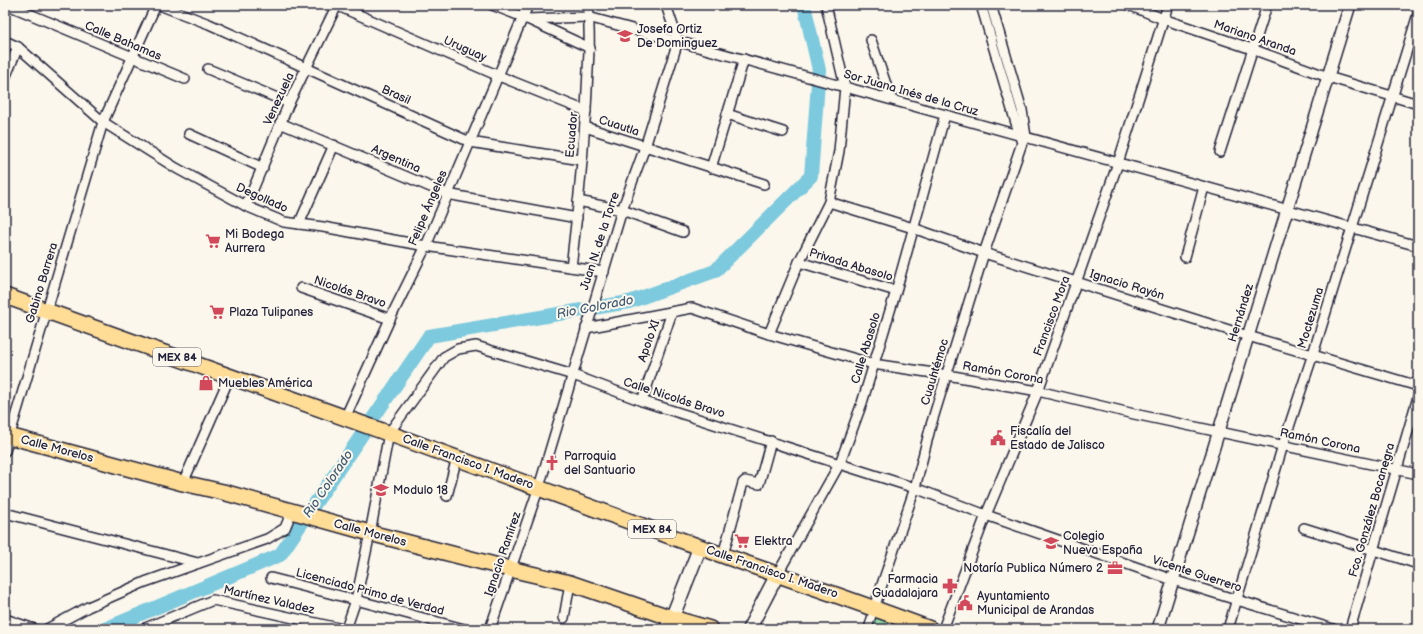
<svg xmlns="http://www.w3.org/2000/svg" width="1423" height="634" font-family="'Balsamiq Sans',sans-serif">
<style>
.park{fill:#98dca8;stroke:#5d7f72}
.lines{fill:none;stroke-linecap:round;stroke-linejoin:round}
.river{stroke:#7dc9dd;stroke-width:14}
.pedestrian-casing{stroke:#22223b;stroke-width:10}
.minor-casing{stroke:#22223b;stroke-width:12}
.tertiary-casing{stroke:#22223b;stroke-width:14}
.secondary-casing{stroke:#22223b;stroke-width:16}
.primary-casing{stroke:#22223b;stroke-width:18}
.pedestrian{stroke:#fbf7ec;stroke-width:7}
.minor{stroke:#fbf7ec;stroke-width:9}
.tertiary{stroke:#fbf7ec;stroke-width:11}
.secondary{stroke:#fbf7ec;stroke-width:13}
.primary{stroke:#ffdd96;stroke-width:15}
.labels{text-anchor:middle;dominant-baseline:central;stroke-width:4;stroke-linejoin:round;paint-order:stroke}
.shield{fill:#fbf7ec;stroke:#636270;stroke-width:1}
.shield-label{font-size:11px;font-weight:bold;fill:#22223b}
.poi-label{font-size:12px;fill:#22223b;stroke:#fbf7ec;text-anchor:start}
.street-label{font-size:12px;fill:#22223b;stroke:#fbf7ec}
.water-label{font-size:13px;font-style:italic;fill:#425c74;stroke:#fbf7ec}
</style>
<rect width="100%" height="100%" fill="#fbf7ec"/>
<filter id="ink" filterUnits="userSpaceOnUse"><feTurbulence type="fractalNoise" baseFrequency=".025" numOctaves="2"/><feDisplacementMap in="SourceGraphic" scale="8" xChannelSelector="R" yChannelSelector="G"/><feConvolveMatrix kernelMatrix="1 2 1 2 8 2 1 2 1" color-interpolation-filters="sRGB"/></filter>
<g filter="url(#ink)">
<path class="park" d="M871 614 914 629H867Z"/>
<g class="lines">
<path class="river" d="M105 629 280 555 429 336 629 302 715 271 811 176 819 70 804 5"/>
<g class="pedestrian-casing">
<path id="pedestrian" d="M868 629 874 608"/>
</g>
<g class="minor-casing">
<g id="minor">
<path d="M8 5 185 79"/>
<path d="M159 5 209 24 470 142 581 160"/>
<path d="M336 5 499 76 586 111"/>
<path d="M492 5 523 17 590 48"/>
<path d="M981 5 1021 140"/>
<path d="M1129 5 1163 19 1252 49 1328 77 1418 104"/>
<path d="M526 19 588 17 845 87 1418 246"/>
<path d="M871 40 891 99"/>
<path d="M5 41 18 47 103 122 176 168 246 206 284 222 323 227 426 246 604 272"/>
<path d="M208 69 289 103"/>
<path d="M5 78 18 47"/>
<path d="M727 114 783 132"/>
<path d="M280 123 447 194 577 218"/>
<path d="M585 127 764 184"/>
<path d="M189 134 263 168"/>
<path d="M1220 152 1267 5"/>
<path d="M711 168 744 59"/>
<path d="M578 201 622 210 683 232"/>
<path d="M829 202 913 228 984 253 1248 336 1418 386"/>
<path d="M246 206 289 103 337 5"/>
<path d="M299 224 334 145"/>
<path d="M1185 257 1204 187"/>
<path d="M799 262 896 291"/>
<path d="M571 267C580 195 586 123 589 51 590 35 588 20 589 5"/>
<path d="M301 288 390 319"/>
<path d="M586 328 692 308 769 334 873 364 947 375 1038 391 1134 414 1418 474"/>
<path d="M769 334 799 262 829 202 839 151 845 87 826 5"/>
<path d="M642 401 672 312"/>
<path d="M345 418 390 319 426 246 528 5"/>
<path d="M5 451 103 122 156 5"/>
<path d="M183 483 230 376"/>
<path d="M447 496 457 457"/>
<path d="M5 513 198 563"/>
<path d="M1304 528 1418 564"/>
<path d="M723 555 743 483 745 481 759 484 771 441"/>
<path d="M777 575 840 463 862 403 896 291 945 115"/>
<path d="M271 578 356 600 464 629"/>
<path d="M874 608 915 488 931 425 984 253 1022 143 1026 137 1022 110 991 5"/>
<path d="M564 618 570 583"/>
<path d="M5 619 34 629"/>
<path d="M47 629 88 607 145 582 267 539 285 528 292 511"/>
<path d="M143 629 213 600 343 629"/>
<path d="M346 629 356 600 370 533 389 433 444 357 458 349 476 346 573 375 642 401 915 488 986 515 1173 580 1237 600 1333 629"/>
<path d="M490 629 539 487 622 210 645 147 678 41 666 5"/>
<path d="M943 629 986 515 1038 391 1118 163 1168 5"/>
<path d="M1228 629 1283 445 1313 354 1418 14"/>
<path d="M1350 629 1418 397"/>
</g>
</g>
<g class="tertiary-casing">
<path id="tertiary" d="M1158 629 1350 5"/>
</g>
<g class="secondary-casing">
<g id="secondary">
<path d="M666 629 672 618 700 547"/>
<path d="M749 629 777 575"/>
</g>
</g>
<g class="primary-casing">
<g id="primary">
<path d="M5 296C236 378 467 461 697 546 774 574 853 600 930 629"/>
<path d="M5 435 183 483 223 492 370 533 510 569 570 583 672 618 710 629"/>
</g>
</g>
<use href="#pedestrian" class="pedestrian"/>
<use href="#minor" class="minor"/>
<use href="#tertiary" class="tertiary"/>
<use href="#secondary" class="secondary"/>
<use href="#primary" class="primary"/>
</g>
</g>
<defs>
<g id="school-bare" transform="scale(1.2)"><path d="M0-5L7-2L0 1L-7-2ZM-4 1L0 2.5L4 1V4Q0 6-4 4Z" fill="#d1495b" stroke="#fbf7ec" stroke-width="2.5" paint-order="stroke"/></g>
<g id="supermarket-bare" transform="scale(1.2)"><path d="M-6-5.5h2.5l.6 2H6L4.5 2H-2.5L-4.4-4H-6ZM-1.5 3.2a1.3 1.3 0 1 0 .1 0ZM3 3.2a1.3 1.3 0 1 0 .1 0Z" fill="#d1495b" stroke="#fbf7ec" stroke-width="2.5" paint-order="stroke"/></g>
<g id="shop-bare" transform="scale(1.2)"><path d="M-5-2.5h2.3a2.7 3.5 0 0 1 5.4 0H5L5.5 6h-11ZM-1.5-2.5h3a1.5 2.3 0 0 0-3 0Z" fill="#d1495b" stroke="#fbf7ec" stroke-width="2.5" paint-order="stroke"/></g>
<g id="civic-bare" transform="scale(1.2)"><path d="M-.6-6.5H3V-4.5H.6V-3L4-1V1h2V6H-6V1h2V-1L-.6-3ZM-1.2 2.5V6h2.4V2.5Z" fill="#d1495b" stroke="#fbf7ec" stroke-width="2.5" paint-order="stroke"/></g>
<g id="church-bare" transform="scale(1.2)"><path d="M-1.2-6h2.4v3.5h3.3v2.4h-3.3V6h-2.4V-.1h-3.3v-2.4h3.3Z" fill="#d1495b" stroke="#fbf7ec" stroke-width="2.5" paint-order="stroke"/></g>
<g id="university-bare" transform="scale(1.2)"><path d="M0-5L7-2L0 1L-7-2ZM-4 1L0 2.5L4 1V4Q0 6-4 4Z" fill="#d1495b" stroke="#fbf7ec" stroke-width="2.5" paint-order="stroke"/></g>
<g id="office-bare" transform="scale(1.2)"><path d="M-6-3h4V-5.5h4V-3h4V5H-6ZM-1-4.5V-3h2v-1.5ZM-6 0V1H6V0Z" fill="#d1495b" stroke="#fbf7ec" stroke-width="2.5" paint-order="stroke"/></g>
<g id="pharmacy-bare" transform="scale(1.2)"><path d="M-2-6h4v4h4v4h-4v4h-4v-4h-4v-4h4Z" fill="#d1495b" stroke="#fbf7ec" stroke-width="2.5" paint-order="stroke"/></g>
</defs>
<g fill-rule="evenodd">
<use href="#school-bare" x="625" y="36"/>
<use href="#supermarket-bare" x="213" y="241"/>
<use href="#supermarket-bare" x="217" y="312"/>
<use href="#shop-bare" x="206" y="383"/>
<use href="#civic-bare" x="998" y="438"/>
<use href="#church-bare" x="552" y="463"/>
<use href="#school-bare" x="381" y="490"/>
<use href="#supermarket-bare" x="742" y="541"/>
<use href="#university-bare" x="1051" y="543"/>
<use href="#office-bare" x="1115" y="568"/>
<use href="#pharmacy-bare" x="950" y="586"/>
<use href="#civic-bare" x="965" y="603"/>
</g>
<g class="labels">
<g class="shield">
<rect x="153" y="348" width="48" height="18" rx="3"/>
<rect x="628" y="520" width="48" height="18" rx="3"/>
</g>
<g class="shield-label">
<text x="177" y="357">MEX 84</text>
<text x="652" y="529">MEX 84</text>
</g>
<g class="poi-label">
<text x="637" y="29">Josefa Ortiz<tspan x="637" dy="14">De Dominguez</tspan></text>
<text x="225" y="234">Mi Bodega<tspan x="225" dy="14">Aurrera</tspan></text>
<text x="229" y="312">Plaza Tulipanes</text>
<text x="218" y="383">Muebles América</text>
<text x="1010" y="431">Fiscalía del<tspan x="1010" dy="14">Estado de Jalisco</tspan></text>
<text x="564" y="456">Parroquia<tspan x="564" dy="14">del Santuario</tspan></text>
<text x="393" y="490">Modulo 18</text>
<text x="1063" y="536">Colegio<tspan x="1063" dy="14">Nueva España</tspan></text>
<text x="754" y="541">Elektra</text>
<text x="1103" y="568" text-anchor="end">Notaría Publica Número 2</text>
<text x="938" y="579" text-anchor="end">Farmacia<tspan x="938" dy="14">Guadalajara</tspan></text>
<text x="977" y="596">Ayuntamiento<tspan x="977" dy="14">Municipal de Arandas</tspan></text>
</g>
<g class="street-label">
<text transform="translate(1255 38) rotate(19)">Mariano Aranda</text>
<text transform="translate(123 41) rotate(23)">Calle Bahamas</text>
<text transform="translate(465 49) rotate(24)">Uruguay</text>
<text transform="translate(911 93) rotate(16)">Sor Juana Inés de la Cruz</text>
<text transform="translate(396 95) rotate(24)">Brasil</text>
<text transform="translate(279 99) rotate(-65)">Venezuela</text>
<text transform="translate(619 126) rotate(18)">Cuautla</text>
<text transform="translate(572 135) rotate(-85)">Ecuador</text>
<text transform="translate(396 159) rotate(24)">Argentina</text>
<text transform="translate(262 198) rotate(24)">Degollado</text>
<text transform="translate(428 208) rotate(-67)">Felipe Ángeles</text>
<text transform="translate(600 241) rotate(-72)">Juan N. de la Torre</text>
<text transform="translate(851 265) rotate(17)">Privada Abasolo</text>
<text transform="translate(42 283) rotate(-73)">Gabino Barrera</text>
<text transform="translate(1127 285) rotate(17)">Ignacio Rayón</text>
<text transform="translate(350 292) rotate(19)">Nicolás Bravo</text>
<text transform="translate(1241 313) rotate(-73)">Hernández</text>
<text transform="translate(1052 316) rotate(-70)">Francisco Mora</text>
<text transform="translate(1311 318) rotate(-73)">Moctezuma</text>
<text transform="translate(649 341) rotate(-71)">Apolo XI</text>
<text transform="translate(866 348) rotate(-73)">Calle Abasolo</text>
<text transform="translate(935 372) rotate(-73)">Cuauhtémoc</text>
<text transform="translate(1003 373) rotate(10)">Ramón Corona</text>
<text transform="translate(674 398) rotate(18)">Calle Nicolás Bravo</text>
<text transform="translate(1320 441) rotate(12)">Ramón Corona</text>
<text transform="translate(57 449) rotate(15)">Calle Morelos</text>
<text transform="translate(468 462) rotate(20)">Calle Francisco I. Madero</text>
<text transform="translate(1372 510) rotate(-74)">Fco. González Bocanegra</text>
<text transform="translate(370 533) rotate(15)">Calle Morelos</text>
<text transform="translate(503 554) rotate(-71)">Ignacio Ramírez</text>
<text transform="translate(772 572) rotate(19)">Calle Francisco I. Madero</text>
<text transform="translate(1197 574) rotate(18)">Vicente Guerrero</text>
<text transform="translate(370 592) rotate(15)">Licenciado Primo de Verdad</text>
<text transform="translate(269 600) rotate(13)">Martínez Valadez</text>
</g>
<g class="water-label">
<text transform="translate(595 307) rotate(-11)">Rio Colorado</text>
<text transform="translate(328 484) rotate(-56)">Rio Colorado</text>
</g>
</g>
<rect width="1423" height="634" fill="none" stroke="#fbf7ec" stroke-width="20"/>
<rect x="10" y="10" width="1403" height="614" fill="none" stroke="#22223b" stroke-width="1.5" filter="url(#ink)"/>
</svg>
